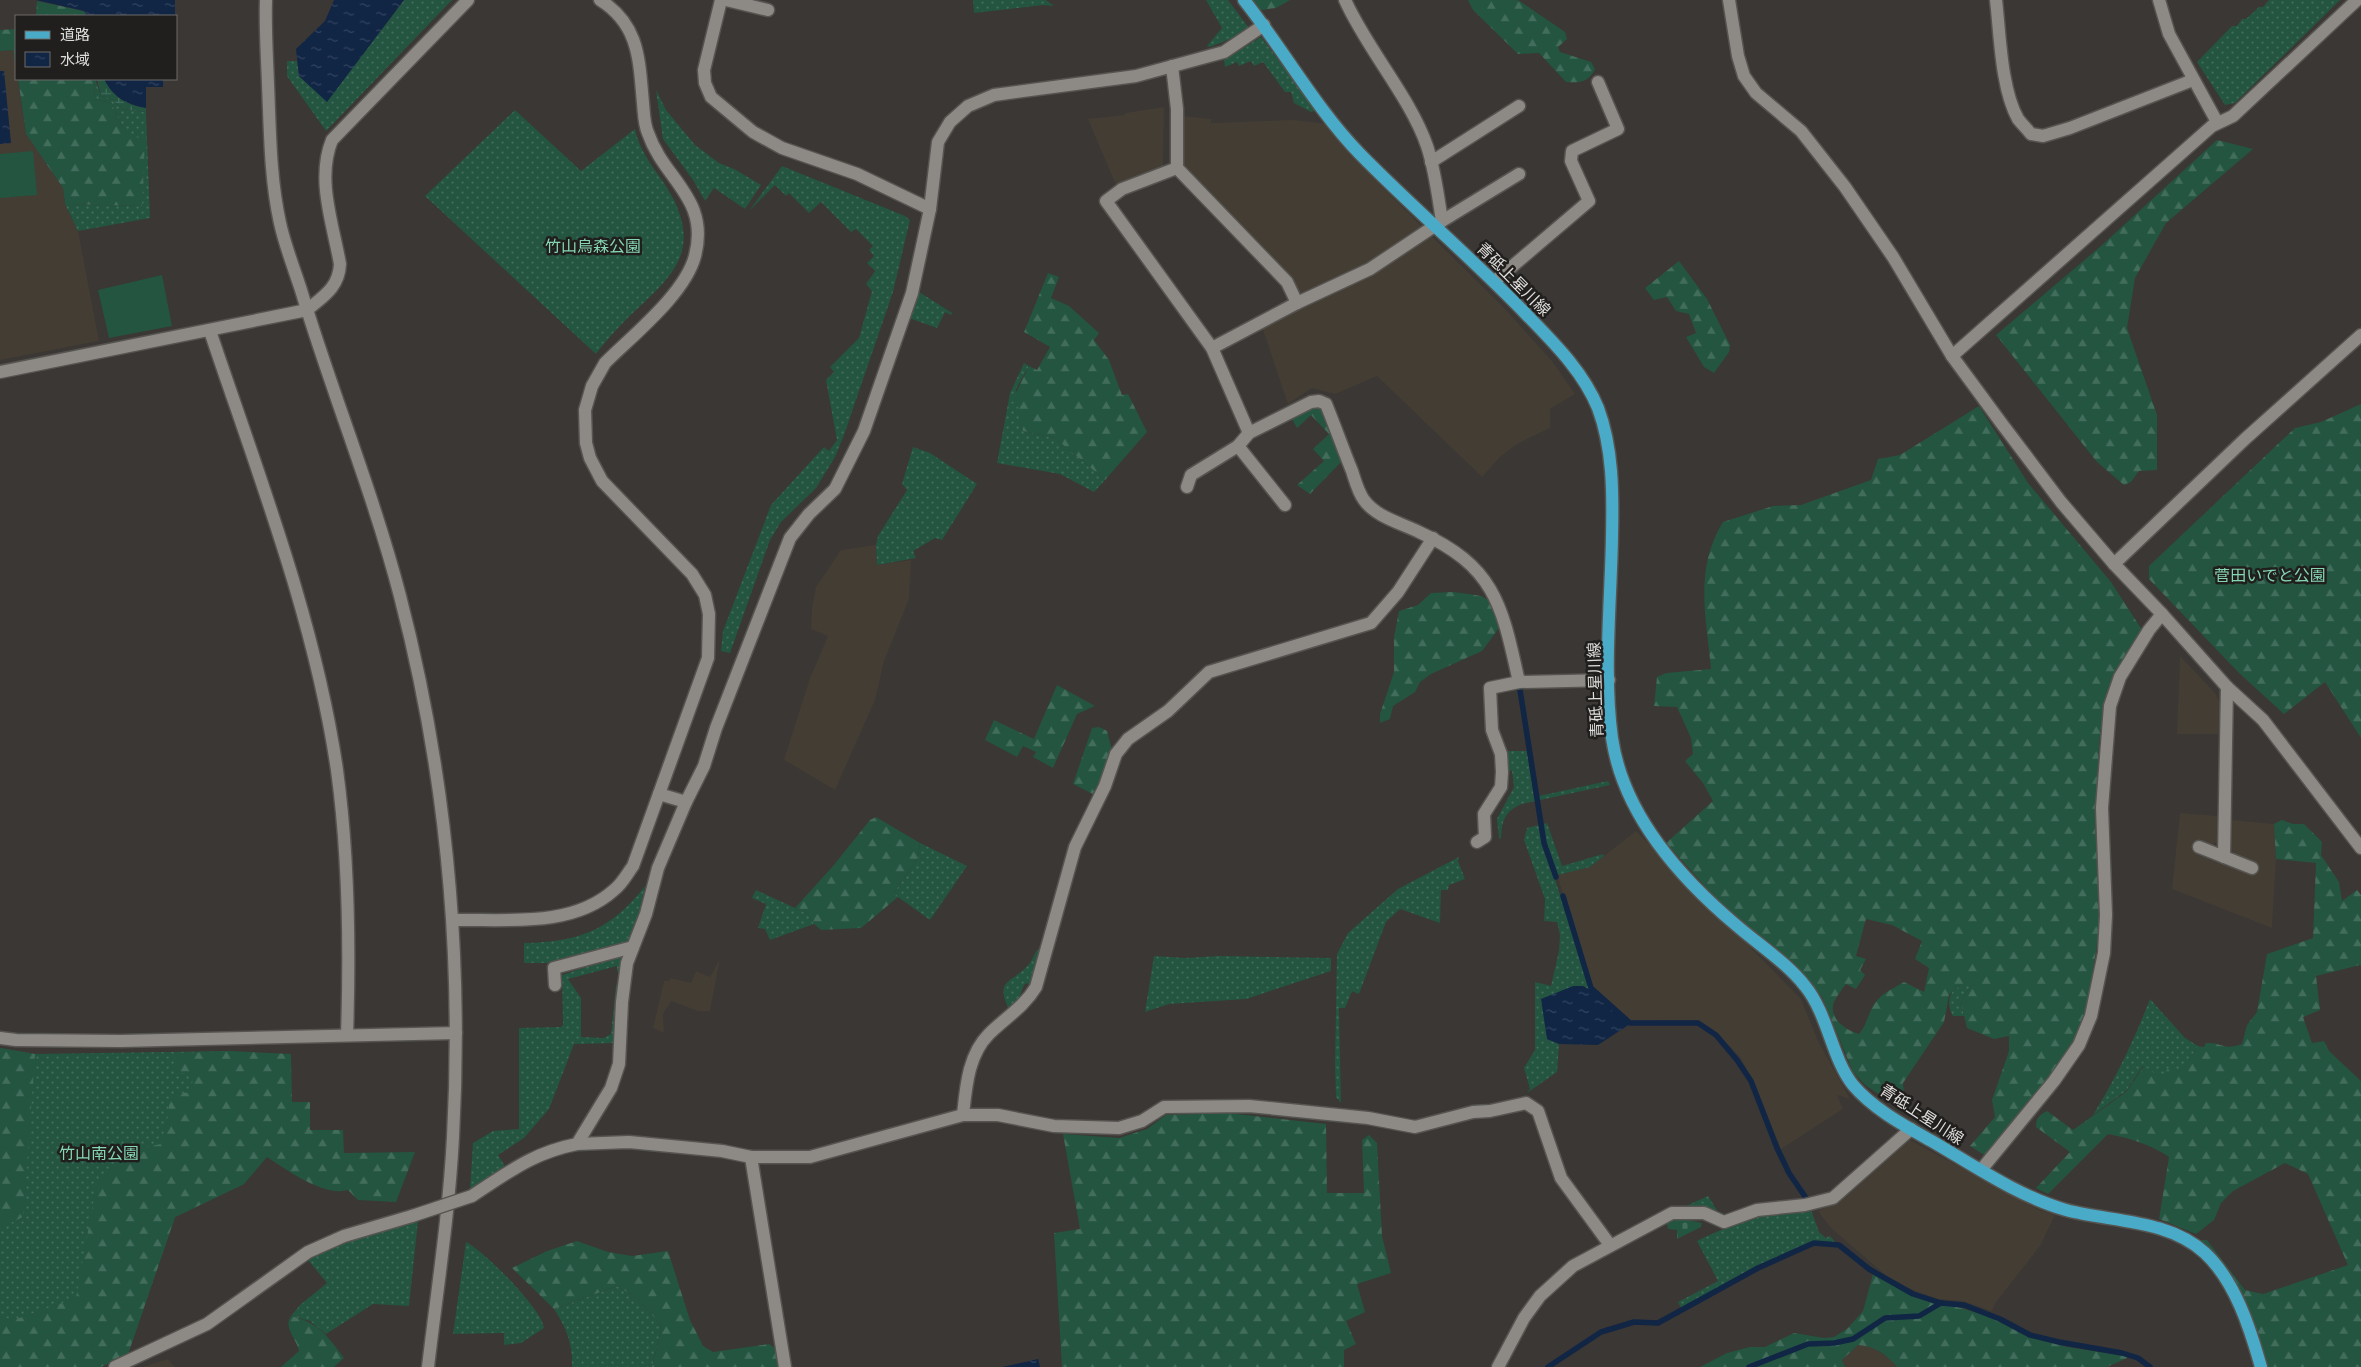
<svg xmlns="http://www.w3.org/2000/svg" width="2361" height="1367" font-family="Ubuntu,'Noto Sans JP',sans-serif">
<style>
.built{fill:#443d34}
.grass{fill:url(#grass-dots)}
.forest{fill:url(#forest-firs);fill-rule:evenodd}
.wetland{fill:url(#wetland-marsh)}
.cemetery{fill:url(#cemetery-stones)}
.pitch{fill:#235541}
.water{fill:url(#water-ripples)}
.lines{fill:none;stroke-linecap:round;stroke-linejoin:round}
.stream{stroke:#112545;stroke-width:5.5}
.minor-casing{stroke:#565451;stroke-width:15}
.major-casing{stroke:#565451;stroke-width:15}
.minor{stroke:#8d8a85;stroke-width:12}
.major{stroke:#49abc8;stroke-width:12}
.minor-bridge-casing{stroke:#565451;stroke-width:15;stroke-linecap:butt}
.minor-bridge{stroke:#8d8a85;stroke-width:12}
.labels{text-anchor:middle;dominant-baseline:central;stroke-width:5;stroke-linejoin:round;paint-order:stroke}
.park-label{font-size:16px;fill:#85d7b3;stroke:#201f1d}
.street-label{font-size:16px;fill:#dfdddb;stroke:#201f1d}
</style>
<defs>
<pattern id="grass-dots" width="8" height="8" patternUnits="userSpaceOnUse" patternTransform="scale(1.25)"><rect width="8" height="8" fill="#235541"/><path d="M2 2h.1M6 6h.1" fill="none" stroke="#426d5c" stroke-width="1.8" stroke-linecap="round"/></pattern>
<pattern id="forest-firs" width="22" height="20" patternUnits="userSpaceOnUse" patternTransform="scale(1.25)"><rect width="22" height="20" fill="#235541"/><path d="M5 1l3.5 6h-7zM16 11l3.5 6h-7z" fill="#426d5c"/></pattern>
<pattern id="wetland-marsh" width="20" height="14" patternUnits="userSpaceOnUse" patternTransform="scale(1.25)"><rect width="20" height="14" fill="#235541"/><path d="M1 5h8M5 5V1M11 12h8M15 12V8" fill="none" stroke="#426d5c"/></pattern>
<pattern id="cemetery-stones" width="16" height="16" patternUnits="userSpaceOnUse" patternTransform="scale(1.25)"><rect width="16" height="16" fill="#235541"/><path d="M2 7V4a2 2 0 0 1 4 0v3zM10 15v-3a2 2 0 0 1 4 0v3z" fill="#426d5c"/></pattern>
<pattern id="water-ripples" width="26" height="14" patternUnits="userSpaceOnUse" patternTransform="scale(1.25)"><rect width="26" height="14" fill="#112545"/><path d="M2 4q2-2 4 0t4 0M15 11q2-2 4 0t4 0" fill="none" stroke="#33445f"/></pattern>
</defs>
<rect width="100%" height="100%" fill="#3a3734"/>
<g class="built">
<path d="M13 50 26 134 63 188 65 204 78 231 99 341 0 360V51Z"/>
<path d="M1164 107 1163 166 1116 185 1088 119 1125 115V113Z"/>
<path d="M1182 116 1211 119V123L1293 120 1328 124 1381 186 1506 310 1552 361 1575 394 1550 409V428L1517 444 1500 457 1482 477 1377 376 1335 394 1312 388 1288 404 1262 327 1302 306 1183 165Z"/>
<path d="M876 545 877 565 911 560 909 599 884 661 875 700 835 790 784 760 810 678 828 636 811 629 812 607 816 587 841 550Z"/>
<path d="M2180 656 2215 693 2220 703 2218 734H2177Z"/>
<path d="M2180 813 2218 816V841L2211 846 2198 842V855L2251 875 2252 861 2236 856 2232 850V820L2274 824 2276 859 2272 928 2172 889Z"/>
<path d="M1636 831 1801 999 1818 1041 1850 1099 1837 1095 1843 1109 1781 1149 1758 1093 1741 1058 1718 1034 1698 1020 1631 1021 1593 987 1557 875 1590 867Z"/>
<path d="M720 959 710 1011H698L671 1001 663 1014 664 1033 653 1028 664 981H670V978L691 983 696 971 710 977Z"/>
<path d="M1910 1140 2039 1210 2055 1215 2040 1246 1996 1302 1992 1311 1963 1301 1938 1299 1905 1287 1890 1279 1831 1228 1818 1211 1836 1203Z"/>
<path d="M1858 1345 1871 1346 1890 1359 1897 1367H1845L1842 1360Z"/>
<path d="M168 1359 175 1367H143Z"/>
</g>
<g class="grass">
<path d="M404 0H452L326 131 287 76V61H297L299 76 327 101Z"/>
<path d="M973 0H1046L1054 6 1043 5 974 13Z"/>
<path d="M1206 0H1228L1249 28 1240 35 1210 47 1207 46 1222 28Z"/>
<path d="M2269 0H2340L2235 103 2225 105 2197 62 2232 26H2237L2242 19H2246L2259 7H2263Z"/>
<path d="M1261 37 1316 110 1311 112 1294 103 1291 92H1285L1263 62 1254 66 1251 61 1239 66 1237 62 1225 67 1224 60Z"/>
<path d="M95 79 101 96 112 99 122 109 146 112 150 218 78 231 65 204 142 206 126 135 111 103 94 99Z"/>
<path d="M656 90 666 110 695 145 719 163 736 170 761 185 745 209 714 188 705 201 693 180 663 139Z"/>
<path d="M515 110 581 171 635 129C642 160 662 175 675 202 698 253 672 276 637 309 622 323 609 337 596 354L425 196Z"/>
<path d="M782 166 905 216 910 220 893 292 844 435 835 457 816 488 781 522 770 540 730 653 721 651 723 631 771 505 824 447 829 451 837 440 826 380 834 372 830 367 859 338 872 291 866 284 875 271 867 263 874 256 869 250 873 246 856 229 851 232 821 202 809 213 789 193 786 196 775 185 749 211Z"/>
<path d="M916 290 952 313 951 315 945 312 937 328 909 318Z"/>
<path d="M1024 363 1029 366 1016 389 1023 431 1055 438 1105 480 1094 492 1060 474 997 463 1010 393Z"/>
<path d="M913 447 930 453 977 484 942 540 935 538 913 551 916 558 877 565 876 545 878 536 907 490 902 484Z"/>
<path d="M1502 751H1527L1534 797 1608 781 1610 785 1522 804C1505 811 1502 820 1501 838L1499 839 1497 819 1514 787 1512 771 1506 769Z"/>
<path d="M1547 823 1562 866 1603 854 1604 856 1590 867 1554 876 1590 990 1583 986 1547 1039 1559 1044 1557 1072 1527 1093 1530 1089 1524 1068 1535 1050V982L1551 986 1559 951 1560 935 1557 922 1544 921 1545 899 1524 840 1527 828Z"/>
<path d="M920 843 967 866 930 920 898 897 895 891 918 858Z"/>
<path d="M1459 857 1458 861 1465 879 1449 885 1448 890H1441L1440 923 1400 909 1386 922 1359 994 1352 991 1345 1008H1339L1341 1103 1336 1097 1335 1064 1337 954 1348 933 1398 889Z"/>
<path d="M645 886 635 930 626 945 547 963H524V943C579 942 611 930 645 886Z"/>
<path d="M756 890 808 914 814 924 770 940 765 929 758 928 766 904 752 898Z"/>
<path d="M1038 949 1040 950 1031 986 1027 983 1024 985 1016 1005 1010 1012C993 977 1012 985 1030 963 1033 959 1034 953 1038 949Z"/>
<path d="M624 955 622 970 617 972V966L568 979 581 998V1037L604 1038 611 1034 616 985 621 983 616 1043 574 1044 549 1109 524 1138 498 1155 506 1168 470 1190 473 1143 493 1131 519 1129V1028L561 1027 563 1025 562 975Z"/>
<path d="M1154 956 1185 958 1220 956 1331 958V971L1246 999 1169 1004 1145 1012Z"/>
<path d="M1964 985 1970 986 1961 1003 1964 1016H1953C1946 1003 1948 989 1964 985Z"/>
<path d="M2150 999 2185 1038 2198 1046 2181 1073 2161 1079 2143 1066 2126 1091 2093 1115C2116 1078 2134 1040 2150 999Z"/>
<path d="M0 1048 35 1054 231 1051 229 1139 244 1184 175 1217 128 1354 101 1367H0Z"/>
<path d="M1708 1196 1720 1215 1686 1206Z"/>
<path d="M1791 1210H1811L1819 1232 1826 1238 1830 1236 1837 1244 1814 1242 1757 1266 1681 1308 1678 1302 1718 1281 1697 1241C1728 1226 1757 1214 1791 1210Z"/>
<path d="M418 1221 409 1306 373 1304 326 1334 310 1321 291 1316 300 1305 327 1283 308 1260C341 1240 382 1232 418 1221Z"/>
<path d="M466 1242C483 1250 542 1309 544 1328L521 1343 504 1345V1333L453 1334Z"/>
<path d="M617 1286 637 1298 662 1326 652 1367H572C573 1344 566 1327 554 1309Z"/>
</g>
<g class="forest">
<path d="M1246 0H1290L1276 8 1255 11Z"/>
<path d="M1468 0H1518L1565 32 1567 39 1558 47 1560 52 1591 62 1595 69C1589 82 1580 83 1566 82L1539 53 1518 54 1473 10Z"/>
<path d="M37 1 84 11 87 16H36Z"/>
<path d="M16 29V71L13 50 0 51V30Z"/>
<path d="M18 79H95L94 99 111 103 126 135 145 139 142 206 65 204 63 188 26 134Z"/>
<path d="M2217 140 2253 149 2166 223 2135 278 2127 328 2157 415V470L2139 471 2131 482 2124 485 2097 462 1996 335 2101 246Z"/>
<path d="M1679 261 1707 299 1730 345 1729 352 1714 373 1704 367 1686 337 1696 333 1689 314 1676 311 1667 297 1654 300 1645 288Z"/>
<path d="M1048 273 1059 277 1051 298 1069 306 1099 333 1094 340 1109 360 1122 395 1128 394 1147 432 1105 480 1055 438 1023 431 1018 407 1012 401 1029 366 1037 370 1050 347 1024 332Z"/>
<path d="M2361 404V738L2325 682 2284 714 2239 673 2149 579V566L2295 428 2321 422Z"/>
<path d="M1320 406 1345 458 1310 494 1297 485 1324 461 1313 449 1329 434 1311 415 1297 428 1292 419 1304 409Z"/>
<path d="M1979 406 2028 483 2111 582 2144 633 2104 706 2099 743 2095 827 2102 912 2086 1015 2075 1044 2052 1079 1986 1156 1970 1146 1995 1117 1992 1100 2009 1051V1036L1994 1039 1967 1028 1961 1003 1970 986H1959L1949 995 1944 1022 1903 1083 1905 1103 1901 1109 1865 1085 1853 1072 1822 997 1805 976 1732 916 1666 843 1713 801 1703 783 1685 761 1693 754 1691 738 1677 707 1654 706 1657 677 1666 673 1711 669C1706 616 1694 569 1723 522L1773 506 1801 505 1871 480 1878 459 1900 455ZM1866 919 1892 925 1922 941 1915 959 1929 968 1924 992 1904 982C1894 988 1882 993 1875 1003 1868 1013 1867 1025 1859 1034 1845 1030 1828 1018 1834 1002 1837 996 1842 989 1846 984L1856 989 1865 975 1860 970 1866 959 1856 956Z"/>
<path d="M1453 592C1486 597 1492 592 1499 628L1482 651 1431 674 1420 682 1415 692 1393 706 1390 719 1380 723V714L1394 672V637L1399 611 1418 605 1431 593Z"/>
<path d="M1057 685 1095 706 1077 714 1053 768 1033 757 1036 752 1023 746 1017 757 985 740 994 720 1034 739Z"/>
<path d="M1099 727 1107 731 1112 750 1107 767 1093 794 1073 784 1092 728Z"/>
<path d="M876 817 920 843 918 858 895 891 898 897 861 928 821 930 814 924 808 914 795 908 833 866 870 820Z"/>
<path d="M2282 820 2293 824H2304L2322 842 2321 855 2339 882 2342 901 2357 890 2361 895V967L2360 965 2316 976 2320 1010 2303 1017 2312 1043 2324 1041 2329 1051 2361 1081V1367H2268L2256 1328 2234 1288 2201 1240H2207L2245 1290 2263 1294 2348 1265 2308 1174 2285 1163 2233 1191 2221 1203 2214 1220 2196 1234 2159 1219 2169 1157C2152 1145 2129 1138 2108 1134L2048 1194 2036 1188 2070 1152 2036 1127C2036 1118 2039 1115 2047 1111L2073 1130 2126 1092 2144 1066 2161 1078 2170 1066 2181 1072 2198 1046 2204 1047 2206 1043C2223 1042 2223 1051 2242 1044L2247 1025 2257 1012 2267 954 2313 938 2316 863 2276 859 2274 824Z"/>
<path d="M0 1048 35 1054 23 1217 0 1228Z"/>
<path d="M231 1051 291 1054 292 1102H310V1130H343L344 1153 415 1152 396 1202 358 1200 348 1190C324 1197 287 1170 267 1157L244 1184 175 1217 128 1354 101 1367H0V1316L14 1320 76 1298 96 1187 127 1151 161 1144 169 1112V1101L178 1092 189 1093 194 1077 176 1071 175 1053Z"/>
<path d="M1227 1113 1326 1124 1327 1193H1364L1362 1140 1369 1135 1377 1143 1382 1236 1391 1273 1357 1284 1365 1312 1346 1321 1356 1344 1344 1350V1367H1062L1054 1233 1080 1229 1063 1134 1119 1138 1147 1129 1166 1115Z"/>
<path d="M577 1241 608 1252 632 1256 668 1251 690 1320 703 1346 713 1352 769 1344 779 1351 782 1367H652L662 1326 637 1298 617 1286 554 1309 512 1268 547 1251Z"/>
<path d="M1873 1274 1911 1295 1933 1303 1954 1306 1981 1314 2003 1322 2028 1335 2067 1347 2126 1356 2127 1358 2107 1367H1897C1886 1354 1874 1346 1858 1345L1842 1360 1845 1367H1700L1727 1353 1750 1347H1765L1794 1333 1824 1338 1834 1337 1848 1328 1863 1311Z"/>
<path d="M291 1316C320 1323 327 1336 344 1358L334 1367H281L299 1351C297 1339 283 1328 291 1316Z"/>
</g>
<path class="wetland" d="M97 79H104C114 98 126 104 146 108V112L122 109 112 99 101 96Z"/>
<path class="cemetery" d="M1679 1218 1702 1223 1701 1227 1677 1239V1230L1668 1229 1667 1221Z"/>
<g class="pitch">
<path d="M33 151 37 195 0 198V154Z"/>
<path d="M162 275 172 326 109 338 98 290Z"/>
</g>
<g class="water">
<path d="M36 0H175V16H87L84 11Z"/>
<path d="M334 0H404L327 102 299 76 296 49 325 21Z"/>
<path d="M0 71H4L11 143 0 144Z"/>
<path d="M104 79H163V87H146V108C126 104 114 98 104 79Z"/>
<path d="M1573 986H1583L1590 990 1630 1024 1598 1045 1559 1044 1547 1039 1541 999Z"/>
<path d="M1038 1358 1040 1367H1002L1038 1359Z"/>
</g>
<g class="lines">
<g class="stream">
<path d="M1520 690 1544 843 1556 877"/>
<path d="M1563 896 1591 988 1630 1023H1698L1716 1035 1737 1060 1751 1081 1777 1148 1789 1173 1806 1198"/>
<path d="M1548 1367 1601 1332 1634 1322 1658 1323 1758 1268 1814 1243 1839 1245 1869 1269 1913 1294 1941 1303 1964 1305 2000 1319 2030 1335 2059 1342 2122 1353 2138 1358 2150 1367"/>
<path d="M1749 1367 1808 1344 1834 1343 1853 1339 1885 1318 1919 1316 1941 1303"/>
</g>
<g class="minor-casing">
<g id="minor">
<path d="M266 0C265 28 267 56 268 84 270 130 270 178 280 223 285 246 294 268 301 290 332 393 373 492 400 596 446 773 463 955 453 1137 449 1214 437 1291 428 1367"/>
<path d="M721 0 704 70 705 83 711 97 753 132 782 148 857 174 930 209"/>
<path d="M726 0 768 10"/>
<path d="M1729 0 1738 56 1744 76 1756 93 1801 131 1845 187 1893 257 1952 356 2002 424 2061 502 2114 564 2162 614 2227 687 2263 720 2361 848"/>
<path d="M1996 0C2000 34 2001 89 2018 119 2022 124 2027 129 2031 134L2043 136 2070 128 2193 80"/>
<path d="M2159 0 2169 34 2217 122"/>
<path d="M1172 66 1177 109V168L1287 282 1297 303"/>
<path d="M1431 162 1519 106"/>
<path d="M1177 168 1122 189 1106 201 1212 348 1249 433"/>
<path d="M1442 221 1519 174"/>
<path d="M1495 281 1589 201 1571 161 1572 151 1618 129 1598 82"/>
<path d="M210 331C258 474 315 620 337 770 349 858 350 946 347 1035"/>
<path d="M1212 348 1297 303 1370 269 1442 221C1438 196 1435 170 1427 146 1410 97 1367 49 1345 0"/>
<path d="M1952 356 2212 126 2233 116 2357 0"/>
<path d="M0 372 307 310C324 296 339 287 340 264 333 224 316 179 332 140L468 0"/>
<path d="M1238 446 1285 505"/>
<path d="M1187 487 1191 475 1238 446 1249 433 1311 402 1319 401 1326 404C1335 426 1343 449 1352 471 1355 480 1358 492 1364 500 1376 517 1401 523 1419 532 1496 567 1502 606 1519 682L1609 680"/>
<path d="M2114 564 2245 439 2361 335"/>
<path d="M659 794 686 802"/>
<path d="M1477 842 1485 837 1484 814 1501 787 1502 772 1501 754 1492 730 1490 688 1519 682"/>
<path d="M2199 847 2252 868"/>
<path d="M2224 857 2227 687"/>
<path d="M453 920C506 919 572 928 614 890 622 884 627 874 633 866L708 658 709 614 705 595 692 574 602 481 590 458 586 443 585 410 592 386 605 363C633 335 685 294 695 256 710 198 664 180 648 133 644 124 644 114 643 103 639 61 640 25 600 0"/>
<path d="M555 985 554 968 633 947"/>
<path d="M0 1038 16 1040 121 1041 456 1033"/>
<path d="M963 1115C966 1087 968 1055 989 1034 1005 1018 1024 1007 1036 987L1075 847 1105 786 1116 754 1128 739 1168 711 1209 672 1371 623 1398 592 1433 538"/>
<path d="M577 1144 629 1142 722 1151 751 1157H810L963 1115H998L1054 1126 1119 1128 1142 1121 1164 1107 1249 1106 1368 1118 1415 1127 1473 1112 1490 1111 1526 1103 1538 1111 1561 1178 1610 1245"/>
<path d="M751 1157 785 1367"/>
<path d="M1981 1170 2054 1081 2079 1045 2091 1016 2104 953 2106 915 2102 808 2110 706 2120 677 2149 630 2162 614"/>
<path d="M472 1196C509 1172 532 1153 577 1144L611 1088 619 1064 622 1002 627 963 646 914 658 868 686 802 704 766 716 728 790 538 809 514 835 489 864 431 912 293 930 209 938 142 950 122 968 106 994 95 1136 76 1224 52 1264 25"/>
<path d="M115 1367 207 1324 308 1252 344 1236 412 1216"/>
<path d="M1498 1367 1524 1318 1540 1296 1573 1266 1672 1213H1704L1724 1222 1757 1210 1805 1205 1833 1198 1911 1129"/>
</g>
</g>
<g class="major-casing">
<path id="major" d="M1244 0C1283 49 1317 110 1360 154 1414 209 1473 259 1526 314 1553 342 1583 371 1598 408 1613 448 1613 493 1612 536 1611 600 1603 674 1612 738 1623 814 1679 877 1736 925 1759 945 1787 963 1805 986 1828 1014 1832 1059 1853 1085 1874 1110 1907 1127 1935 1143 1976 1167 2020 1197 2066 1210 2111 1222 2168 1219 2205 1253 2235 1281 2250 1328 2261 1367"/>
</g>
<use href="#minor" class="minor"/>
<use href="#major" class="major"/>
<g class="minor-bridge-casing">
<path id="minor-bridge" d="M412 1216 472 1196"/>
</g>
<use href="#minor-bridge" class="minor-bridge"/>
</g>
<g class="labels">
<g class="park-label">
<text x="593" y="246">竹山烏森公園</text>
<text x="2270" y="575">菅田いでと公園</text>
<text x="99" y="1153">竹山南公園</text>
</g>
<g class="street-label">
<text transform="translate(1514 279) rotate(45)">青砥上星川線</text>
<text transform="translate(1595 690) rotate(-92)">青砥上星川線</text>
<text transform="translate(1922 1114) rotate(33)">青砥上星川線</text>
</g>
</g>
<rect x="15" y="15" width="162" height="65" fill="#201f1d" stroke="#6c6b69"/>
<rect x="25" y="31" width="25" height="8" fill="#49abc8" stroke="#6c6b69"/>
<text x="60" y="40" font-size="15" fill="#dfdddb">道路</text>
<rect x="25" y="52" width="25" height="15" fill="url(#water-ripples)" stroke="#6c6b69"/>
<text x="60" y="65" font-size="15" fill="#dfdddb">水域</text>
</svg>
